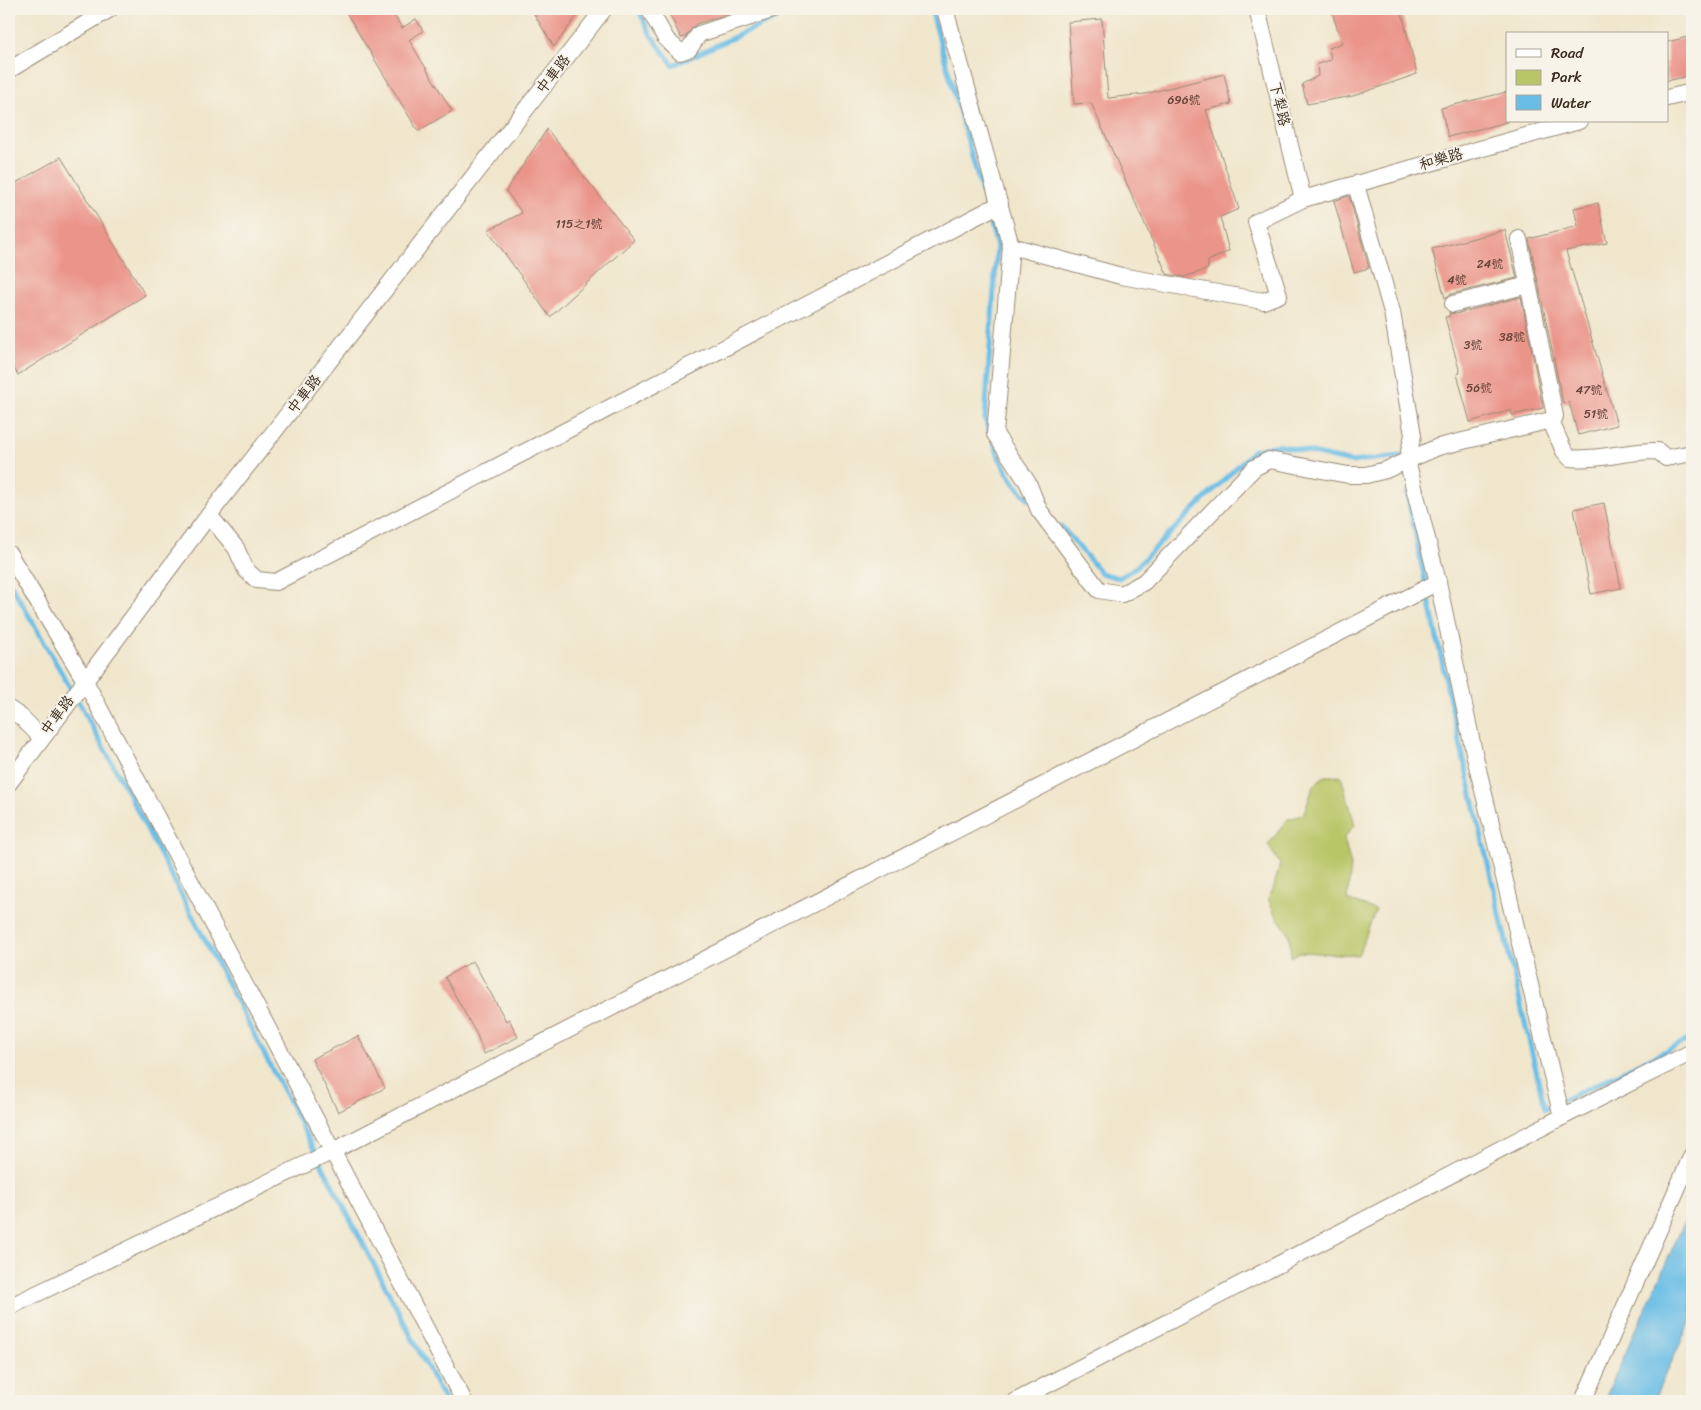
<svg xmlns="http://www.w3.org/2000/svg" width="1701" height="1410" font-family="Sriracha,'LXGW WenKai TC',sans-serif">
<style>
.green{fill:#b9c668;stroke:#7a7843}
.water{fill:#69bde6;stroke:#527482}
.lines{fill:none;stroke-linecap:round;stroke-linejoin:round}
.stream{stroke:#69bde6;stroke-width:5}
.building{fill:#eb948a}
.minor-casing{stroke:#968875;stroke-width:18}
.minor{stroke:#fff;stroke-width:16}
.labels{text-anchor:middle;dominant-baseline:central;stroke-width:4;stroke-linejoin:round;paint-order:stroke}
.number-label{font-size:12px;fill:#674439}
.street-label{font-size:15px;fill:#3b2a1e;stroke:#f7f3e8}
</style>
<rect width="100%" height="100%" fill="#f7f3e8"/>
<filter id="ink" filterUnits="userSpaceOnUse"><feTurbulence type="fractalNoise" baseFrequency=".02" numOctaves="2"/><feDisplacementMap in="SourceGraphic" scale="10" xChannelSelector="R" yChannelSelector="G"/><feConvolveMatrix kernelMatrix="1 2 1 2 8 2 1 2 1" color-interpolation-filters="sRGB"/></filter>
<filter id="wash" filterUnits="userSpaceOnUse"><feTurbulence type="fractalNoise" baseFrequency=".0096" numOctaves="4" result="noise"/><feDisplacementMap in="SourceGraphic" scale="20" xChannelSelector="R" yChannelSelector="G"/><feGaussianBlur stdDeviation="1.12" result="paint"/><feColorMatrix in="noise" values="0 0 0 0 0 0 0 0 0 0 0 0 0 0 0 0 0 1.4 0 .05"/><feComposite in="paint" operator="in"/></filter>
<g filter="url(#wash)">
<rect width="100%" height="100%" fill="#f0e6cc"/>
<path class="green" d="M1324 776H1341L1355 825 1344 838 1351 866 1347 900 1376 910 1358 955 1299 952 1291 957 1289 934 1275 914 1268 898 1273 890 1280 864 1268 845 1288 819 1303 815 1314 785Z"/>
<path class="water" d="M1692 1205V1319L1653 1401H1604Z"/>
<g class="lines">
<g class="stream">
<path d="M638 9 651 35 673 65 796 9"/>
<path d="M931 9 997 246 985 419 989 431"/>
<path d="M994 443C1000 463 1013 485 1029 499"/>
<path d="M1407 494 1450 700 1545 1109 1692 1038"/>
<path d="M1062 527 1101 573 1119 578 1135 568 1254 450 1278 445 1351 462 1400 456V458"/>
<path d="M9 581 72 691"/>
<path d="M77 699 123 783 445 1401"/>
</g>
</g>
<g id="blocks">
<g class="building">
<path d="M344 9H390L402 28 416 19 423 31 409 40 452 111 418 131Z"/>
<path d="M531 9H582L554 47Z"/>
<path d="M667 9H744L696 24 685 37 681 38Z"/>
<path d="M1331 9H1401L1417 74 1353 96 1307 104 1302 84 1318 76 1317 64 1331 60 1329 48 1342 43Z"/>
<path d="M1102 19 1108 98 1145 94 1224 74 1231 104 1206 110 1239 209 1220 217 1229 251 1208 261V269L1184 277 1167 274 1091 103 1074 104 1068 22Z"/>
<path d="M1692 36V75L1667 81V42Z"/>
<path d="M1507 92V122L1448 137 1441 108Z"/>
<path d="M547 129 634 240 550 317 488 230 522 213 506 191Z"/>
<path d="M61 157 145 295 18 375 9 360V187Z"/>
<path d="M1349 196 1369 268 1354 272 1334 201Z"/>
<path d="M1598 203 1607 243 1566 251 1617 425 1578 435 1569 402 1563 403 1529 239 1578 226 1574 208Z"/>
<path d="M1505 230 1517 278 1451 294 1445 298 1432 249Z"/>
<path d="M1521 297 1543 408 1512 415 1511 410 1470 422 1457 374 1460 373 1445 317 1450 316 1449 313 1455 314Z"/>
<path d="M1604 503 1621 588 1591 594 1574 509Z"/>
<path d="M473 961 506 1021 509 1019 518 1037 484 1054 477 1035 445 977Z"/>
<path d="M358 1036 385 1088 338 1112 312 1059Z"/>
</g>
</g>
</g>
<g filter="url(#ink)">
<use href="#blocks" fill-opacity="0" stroke="#968875" stroke-width="1"/>
<g class="lines">
<g class="minor-casing">
<g id="minor">
<path d="M649 9 666 39 680 52 689 49 699 34 775 9"/>
<path d="M945 9 1011 246 995 434 1028 483 1039 510 1099 590 1122 594 1144 582 1254 468 1269 460 1348 475H1366L1386 470 1438 447 1547 421 1552 424 1564 451 1570 458C1600 461 1628 450 1658 451L1666 458 1692 453"/>
<path d="M1257 9 1303 199"/>
<path d="M9 70 110 9"/>
<path d="M1667 98 1692 92"/>
<path d="M1356 185 1392 312 1413 435 1407 460 1438 582 1475 757 1562 1117"/>
<path d="M1519 239 1555 416 1552 424"/>
<path d="M1011 246 1121 276 1263 301 1279 295 1256 222 1303 199 1579 121"/>
<path d="M1453 304 1528 285"/>
<path d="M209 515 236 548 246 570 257 580 276 582 1000 204"/>
<path d="M9 554 84 679 464 1401"/>
<path d="M9 709 21 717 41 737"/>
<path d="M9 783 209 515 604 9"/>
<path d="M9 1307 333 1151 1438 582"/>
<path d="M1016 1401 1562 1117 1692 1052"/>
<path d="M1583 1401 1692 1155"/>
</g>
</g>
<use href="#minor" class="minor"/>
</g>
</g>
<g class="labels">
<g class="number-label">
<text x="1184" y="100">696號</text>
<text x="579" y="224">115之1號</text>
<text x="1490" y="264">24號</text>
<text x="1457" y="280">4號</text>
<text x="1512" y="337">38號</text>
<text x="1473" y="345">3號</text>
<text x="1479" y="388">56號</text>
<text x="1589" y="390">47號</text>
<text x="1596" y="414">51號</text>
</g>
<g class="street-label">
<text transform="translate(553 74) rotate(-52)">中車路</text>
<text transform="translate(1280 104) rotate(77)">下犁路</text>
<text transform="translate(1441 159) rotate(-16)">和樂路</text>
<text transform="translate(304 394) rotate(-52)">中車路</text>
<text transform="translate(57 715) rotate(-53)">中車路</text>
</g>
</g>
<rect width="1701" height="1410" fill="none" stroke="#f7f3e8" stroke-width="30"/>
<rect x="1506" y="32" width="162" height="90" fill="#f7f3e8" stroke="#aca397"/>
<rect x="1516" y="49" width="25" height="8" fill="#ffffff" stroke="#aca397"/>
<text x="1551" y="58" font-size="15" fill="#3b2a1e">Road</text>
<rect x="1516" y="70" width="25" height="15" fill="#b9c668" stroke="#aca397"/>
<text x="1551" y="82" font-size="15" fill="#3b2a1e">Park</text>
<rect x="1516" y="95" width="25" height="15" fill="#69bde6" stroke="#aca397"/>
<text x="1551" y="108" font-size="15" fill="#3b2a1e">Water</text>
</svg>
